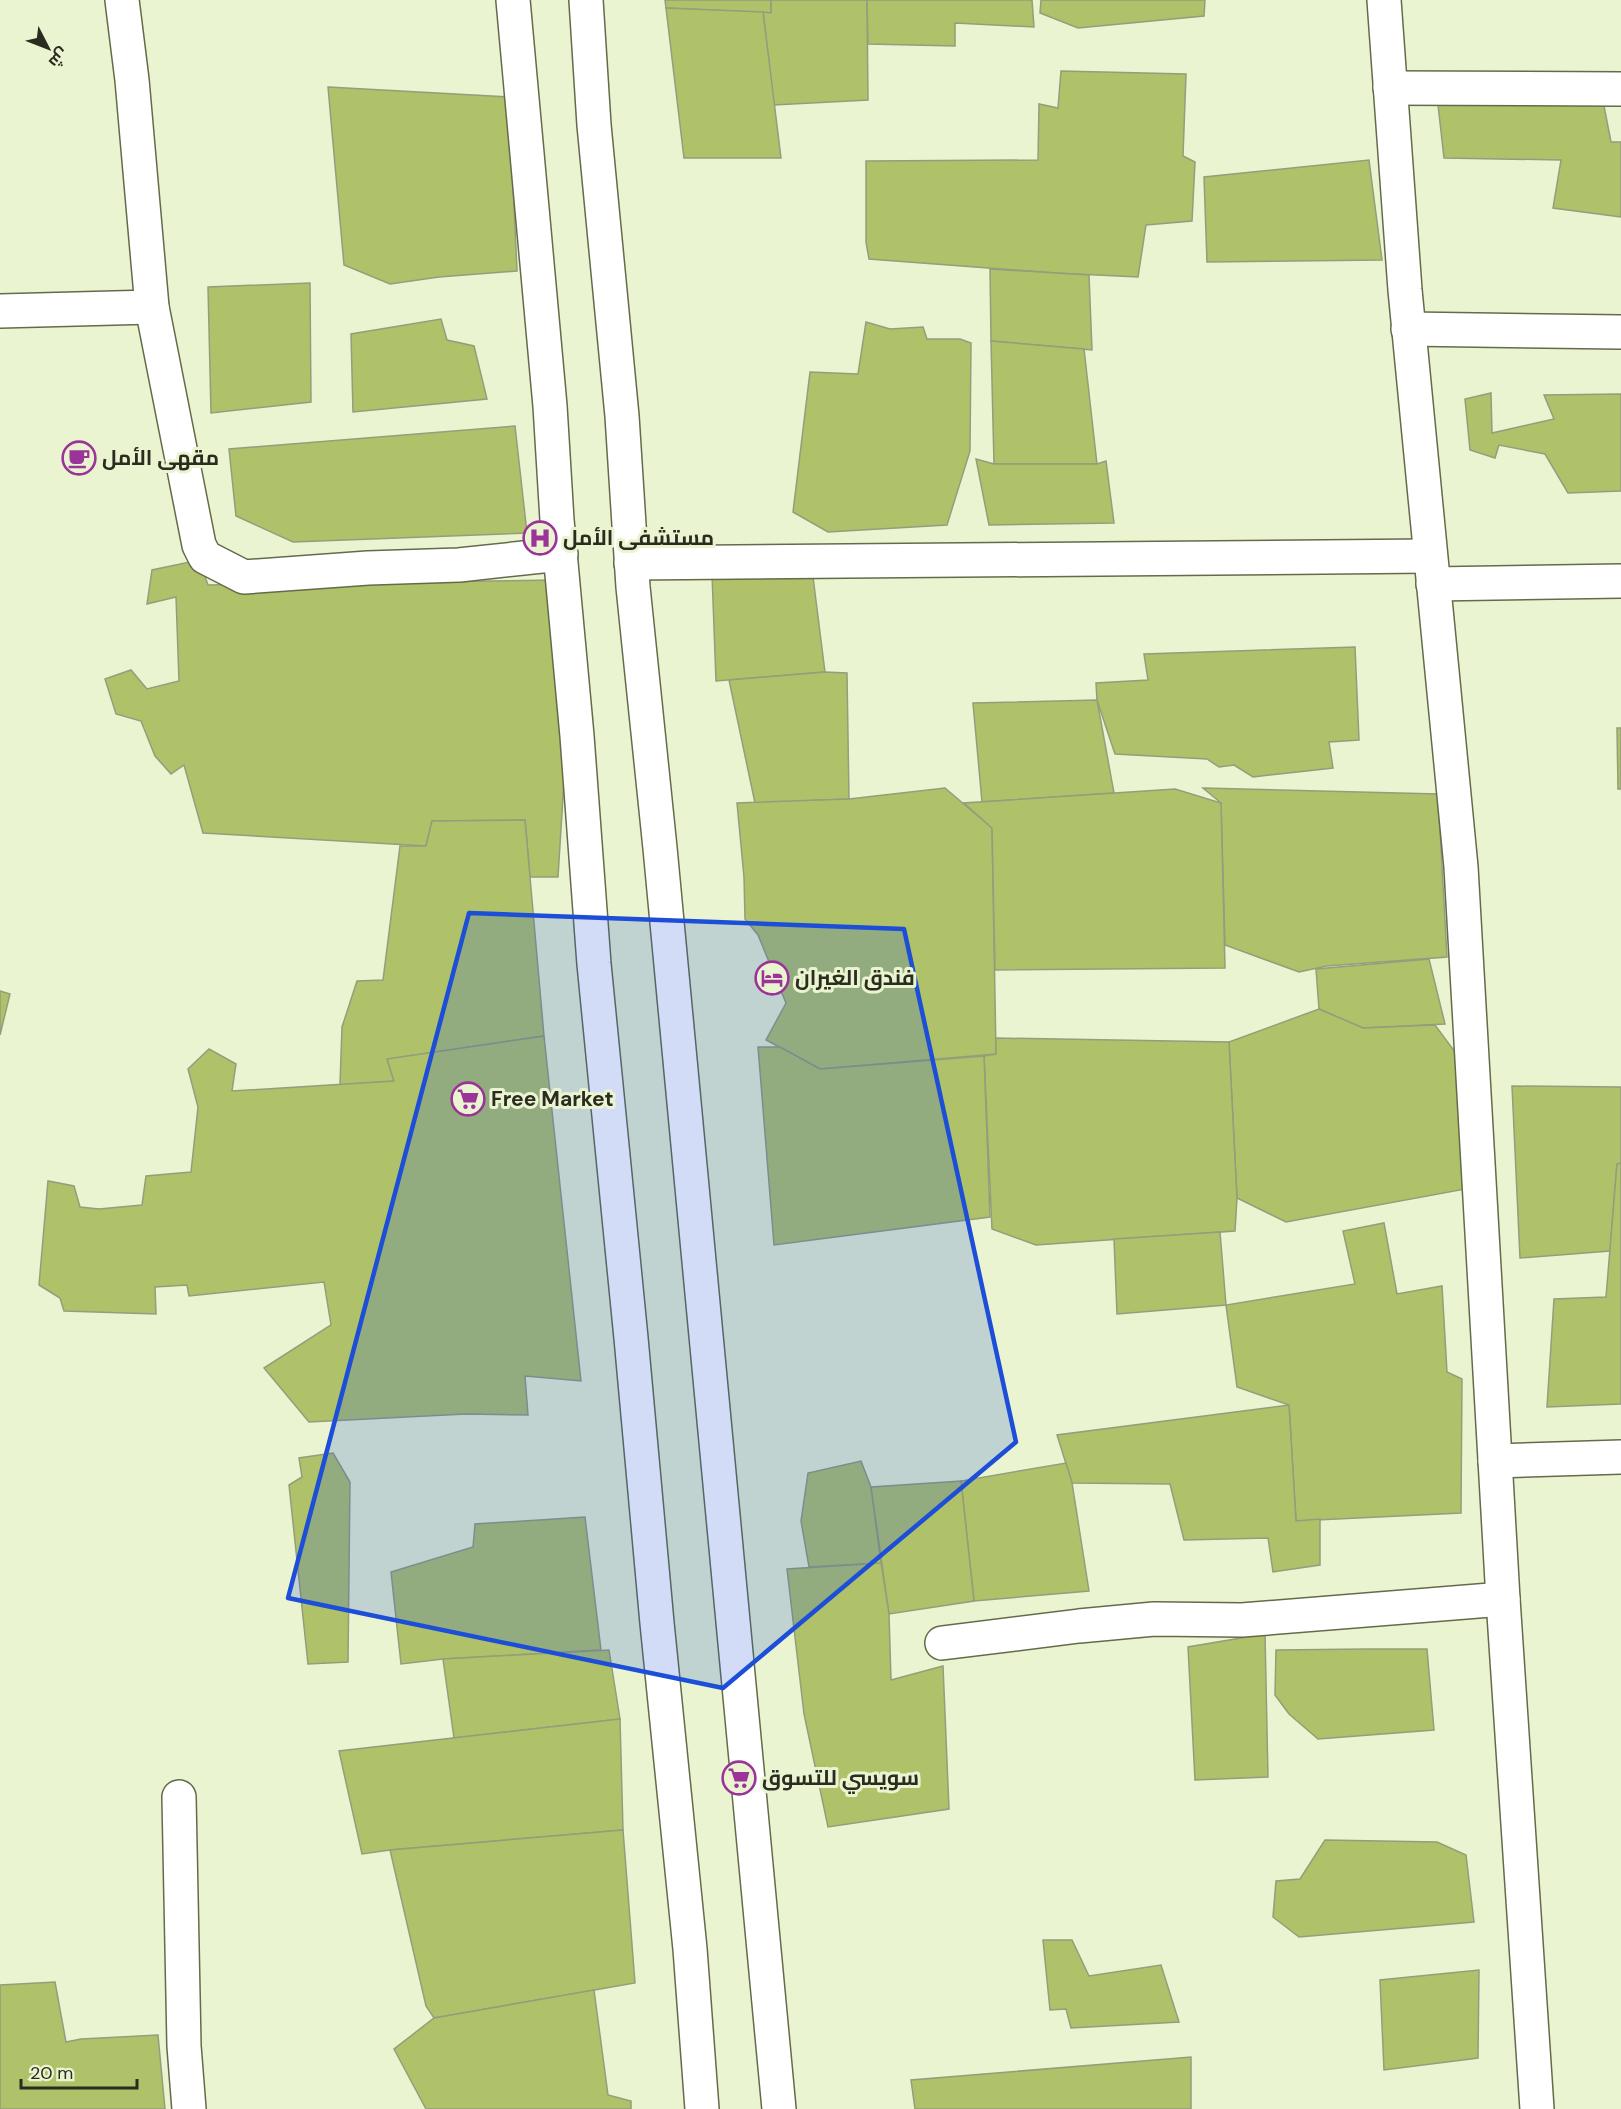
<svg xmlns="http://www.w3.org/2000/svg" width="1621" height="2109" font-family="'DM Sans',Cairo,sans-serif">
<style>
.building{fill:#afc269;stroke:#959d7c;stroke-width:1.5}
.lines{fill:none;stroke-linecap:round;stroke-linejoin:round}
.minor-casing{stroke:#646b4b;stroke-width:36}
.major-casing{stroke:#646b4b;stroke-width:36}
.minor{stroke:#fff;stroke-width:33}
.major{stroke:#fff;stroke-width:33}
.marked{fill:#1d4ed8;fill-opacity:0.2;stroke:#1d4ed8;stroke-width:4.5;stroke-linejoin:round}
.labels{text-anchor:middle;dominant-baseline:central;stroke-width:6;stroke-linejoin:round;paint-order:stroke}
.poi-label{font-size:21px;font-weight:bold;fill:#292c1f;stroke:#eaf4d0;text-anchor:start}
</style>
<rect width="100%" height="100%" fill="#eaf4d0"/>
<g class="building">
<path d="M665 0H771V13L666 8Z"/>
<path d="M771 0H867L868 100 774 105 763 12 771 13Z"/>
<path d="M867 0H1032L1034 27 955 23V46L868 44Z"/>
<path d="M1041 0H1205L1204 16 1078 28 1040 13Z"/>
<path d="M666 8 763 12 781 158H684Z"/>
<path d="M1061 71 1186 74 1183 156 1195 162 1192 221 1146 225 1138 277 1055 273 869 259 866 242V161L1038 160 1039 104 1058 108Z"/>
<path d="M328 87 509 97 517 271 439 277 390 284 344 265Z"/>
<path d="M1437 96 1603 101 1611 142H1621V217L1553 208 1561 160 1444 158Z"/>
<path d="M1369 160 1382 260 1207 262 1204 177Z"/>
<path d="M990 269 1089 275 1092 350 991 341Z"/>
<path d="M310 283 311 402 211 413 208 287Z"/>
<path d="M441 319 447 340 474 346 487 399 353 412 351 334Z"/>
<path d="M866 322 890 329 923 327 927 339H960L971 343 970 451 947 525 828 532 793 512 810 372 858 374Z"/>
<path d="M991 341 1084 349 1097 464H994Z"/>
<path d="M1491 393 1492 433 1554 419 1544 395 1621 394V491L1568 493 1545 454 1499 445 1495 458 1470 450 1465 399Z"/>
<path d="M515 426 527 533 293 542 236 516 229 449Z"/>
<path d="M976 459 994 464H1097L1106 461 1114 523 989 525Z"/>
<path d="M199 560 208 585 554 580 566 748 558 877H530L525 820 432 821 426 846 203 833 184 765 171 774 155 756 141 721 116 714 105 679 131 670 147 689 179 681 176 597 147 604 152 570Z"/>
<path d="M712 574 813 577 825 672 716 681Z"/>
<path d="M1355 647 1359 740 1329 742 1333 768 1253 777 1234 765 1219 767 1207 759 1115 754 1097 700 1096 683 1148 680 1144 654Z"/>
<path d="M825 672 847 673 849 799 755 803 729 680Z"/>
<path d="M1097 700 1114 793 982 802 973 703Z"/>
<path d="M1617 728H1621V789H1618Z"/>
<path d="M945 788 992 828 996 1054 820 1069 766 1040 786 1003 758 935 745 919 744 877 737 803 849 799Z"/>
<path d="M1203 788 1438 794 1447 957 1327 966 1299 972 1225 945 1221 803Z"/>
<path d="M1175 789 1221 803 1225 968 995 970 992 828 964 803Z"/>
<path d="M525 820 544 1036 387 1059 394 1081 340 1085 342 1027 357 981 383 980 400 846H426L432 821Z"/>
<path d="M1429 959 1445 1024 1363 1028 1319 1009 1316 969Z"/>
<path d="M0 991 10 994 0 1035Z"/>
<path d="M1319 1009 1363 1028 1435 1025 1458 1056 1471 1188 1286 1222 1237 1198 1229 1042Z"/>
<path d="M544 1036 581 1381 525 1376 528 1415 466 1414 309 1422 264 1368 331 1325 324 1282 189 1296 187 1285 155 1287 156 1314 64 1311 60 1298 39 1285 48 1181 74 1186 80 1207 99 1209 142 1205 146 1176 191 1172 198 1107 188 1069 209 1049 236 1064 232 1091 394 1081 387 1059Z"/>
<path d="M996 1038 1229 1042 1237 1198 1235 1231 1036 1245 992 1229 984 1056 996 1054Z"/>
<path d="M758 1047H780L820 1069 984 1056 990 1217 774 1245Z"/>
<path d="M1512 1086 1621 1087V1163L1617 1164 1610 1251 1520 1258Z"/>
<path d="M1621 1163V1404L1547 1407 1554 1299 1606 1297 1617 1164Z"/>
<path d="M1384 1223 1397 1294 1442 1286 1447 1372 1462 1379 1461 1513 1296 1521 1289 1405 1237 1387 1226 1305 1355 1284 1343 1231Z"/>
<path d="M1220 1232 1226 1305 1117 1314 1114 1239Z"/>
<path d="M1289 1405 1296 1521 1320 1519V1565L1273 1572 1268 1538 1184 1540 1170 1484 1072 1483 1057 1435Z"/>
<path d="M333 1453 350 1482 348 1662 308 1664 289 1485 302 1477 299 1458Z"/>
<path d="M861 1461 871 1487 881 1563 809 1567 801 1521 808 1473Z"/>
<path d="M1066 1463 1072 1483 1089 1591 974 1601 961 1481Z"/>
<path d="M961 1481 974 1601 889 1614 871 1487Z"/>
<path d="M585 1517 601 1650 443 1659 401 1664 391 1572 473 1547 475 1524Z"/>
<path d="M881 1563 889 1614 891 1680 943 1666 949 1809 828 1827 804 1714 787 1569Z"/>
<path d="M1265 1634 1268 1777 1195 1780 1188 1647Z"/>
<path d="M1366 1649H1427L1434 1730 1318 1739 1289 1714 1275 1695 1276 1650Z"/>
<path d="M609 1650 620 1719 454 1738 443 1659Z"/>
<path d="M620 1719 623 1830 390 1850 362 1854 339 1751Z"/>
<path d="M623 1830 635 1983 434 2018 426 2006 390 1850Z"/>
<path d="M1325 1840 1437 1842 1466 1855 1474 1922 1299 1937 1273 1917 1276 1881 1300 1879Z"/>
<path d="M1043 1940H1072L1089 1976 1161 1965 1179 2022 1071 2028 1066 2009 1050 2010Z"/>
<path d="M1479 1970 1478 2058 1384 2070 1380 1980Z"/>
<path d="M55 1982 66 2042 81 2039 158 2035 165 2109H0V1985Z"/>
<path d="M594 1990 608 2095 631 2101V2109H426L394 2049 434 2018Z"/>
<path d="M1191 2057V2109H915L911 2080Z"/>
</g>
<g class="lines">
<g class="minor-casing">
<g id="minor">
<path d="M122 0 132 80 152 307 199 545 205 557 244 577 368 568 459 565 561 554"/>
<path d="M1384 0 1405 290 1461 867 1503 1599 1537 2109"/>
<path d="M1390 88 1621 89"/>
<path d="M0 311 152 307"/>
<path d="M1408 329 1621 332"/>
<path d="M631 563 1430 556"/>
<path d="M1433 584 1621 581"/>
<path d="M1495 1461 1621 1457"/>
<path d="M942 1643 1079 1626 1154 1619 1242 1620 1503 1599"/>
<path d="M179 1797 184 2046 189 2109"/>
</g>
</g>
<g class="major-casing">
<g id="major">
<path d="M513 0 550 406 557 520 577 736 594 964 631 1338 657 1623 690 1949 702 2109"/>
<path d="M586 0 594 125 622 416 633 587 660 848 779 2109"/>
</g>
</g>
<use href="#minor" class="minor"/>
<use href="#major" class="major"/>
</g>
<path class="marked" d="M469 913 904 929 1016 1442 723 1688 288 1598Z"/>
<defs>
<g id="cafe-ring" transform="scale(1.725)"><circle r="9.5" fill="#eaf4d0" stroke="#9b3498" stroke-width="1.5"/><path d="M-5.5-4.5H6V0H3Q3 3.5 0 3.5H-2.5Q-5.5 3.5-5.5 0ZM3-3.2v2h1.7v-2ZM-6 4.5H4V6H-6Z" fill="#9b3498"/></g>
<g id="hospital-ring" transform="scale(1.725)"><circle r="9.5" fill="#eaf4d0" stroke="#9b3498" stroke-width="1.5"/><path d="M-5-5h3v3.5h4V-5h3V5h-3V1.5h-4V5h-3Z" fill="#9b3498"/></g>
<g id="hotel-ring" transform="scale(1.725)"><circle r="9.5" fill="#eaf4d0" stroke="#9b3498" stroke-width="1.5"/><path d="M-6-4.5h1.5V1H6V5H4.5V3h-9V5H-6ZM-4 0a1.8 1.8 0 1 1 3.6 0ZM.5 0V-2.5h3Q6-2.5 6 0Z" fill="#9b3498"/></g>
<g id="supermarket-ring" transform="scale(1.725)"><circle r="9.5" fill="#eaf4d0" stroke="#9b3498" stroke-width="1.5"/><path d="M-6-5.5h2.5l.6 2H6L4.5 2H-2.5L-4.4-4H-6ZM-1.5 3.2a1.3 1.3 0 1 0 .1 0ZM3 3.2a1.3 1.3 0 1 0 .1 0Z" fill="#9b3498"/></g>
</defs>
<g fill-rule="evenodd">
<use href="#cafe-ring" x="79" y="458"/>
<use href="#hospital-ring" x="540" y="538"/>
<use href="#hotel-ring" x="772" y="978"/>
<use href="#supermarket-ring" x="468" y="1099"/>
<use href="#supermarket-ring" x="739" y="1778"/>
</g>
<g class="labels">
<g class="poi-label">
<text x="102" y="458">مقهى الأمل</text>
<text x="563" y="538">مستشفى الأمل</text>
<text x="795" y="978">فندق الغيران</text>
<text x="491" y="1099">Free Market</text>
<text x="762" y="1778">سويسي للتسوق</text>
</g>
</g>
<g transform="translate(48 48) rotate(132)" stroke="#eaf4d0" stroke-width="4.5" paint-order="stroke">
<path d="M0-4.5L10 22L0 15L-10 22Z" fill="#292c1f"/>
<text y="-9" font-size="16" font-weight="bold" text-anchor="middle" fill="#292c1f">ش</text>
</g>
<path d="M21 2079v9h116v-9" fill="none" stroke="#292c1f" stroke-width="3"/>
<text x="30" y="2079" font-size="18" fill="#292c1f" stroke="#eaf4d0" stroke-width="4.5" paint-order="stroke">20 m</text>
</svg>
